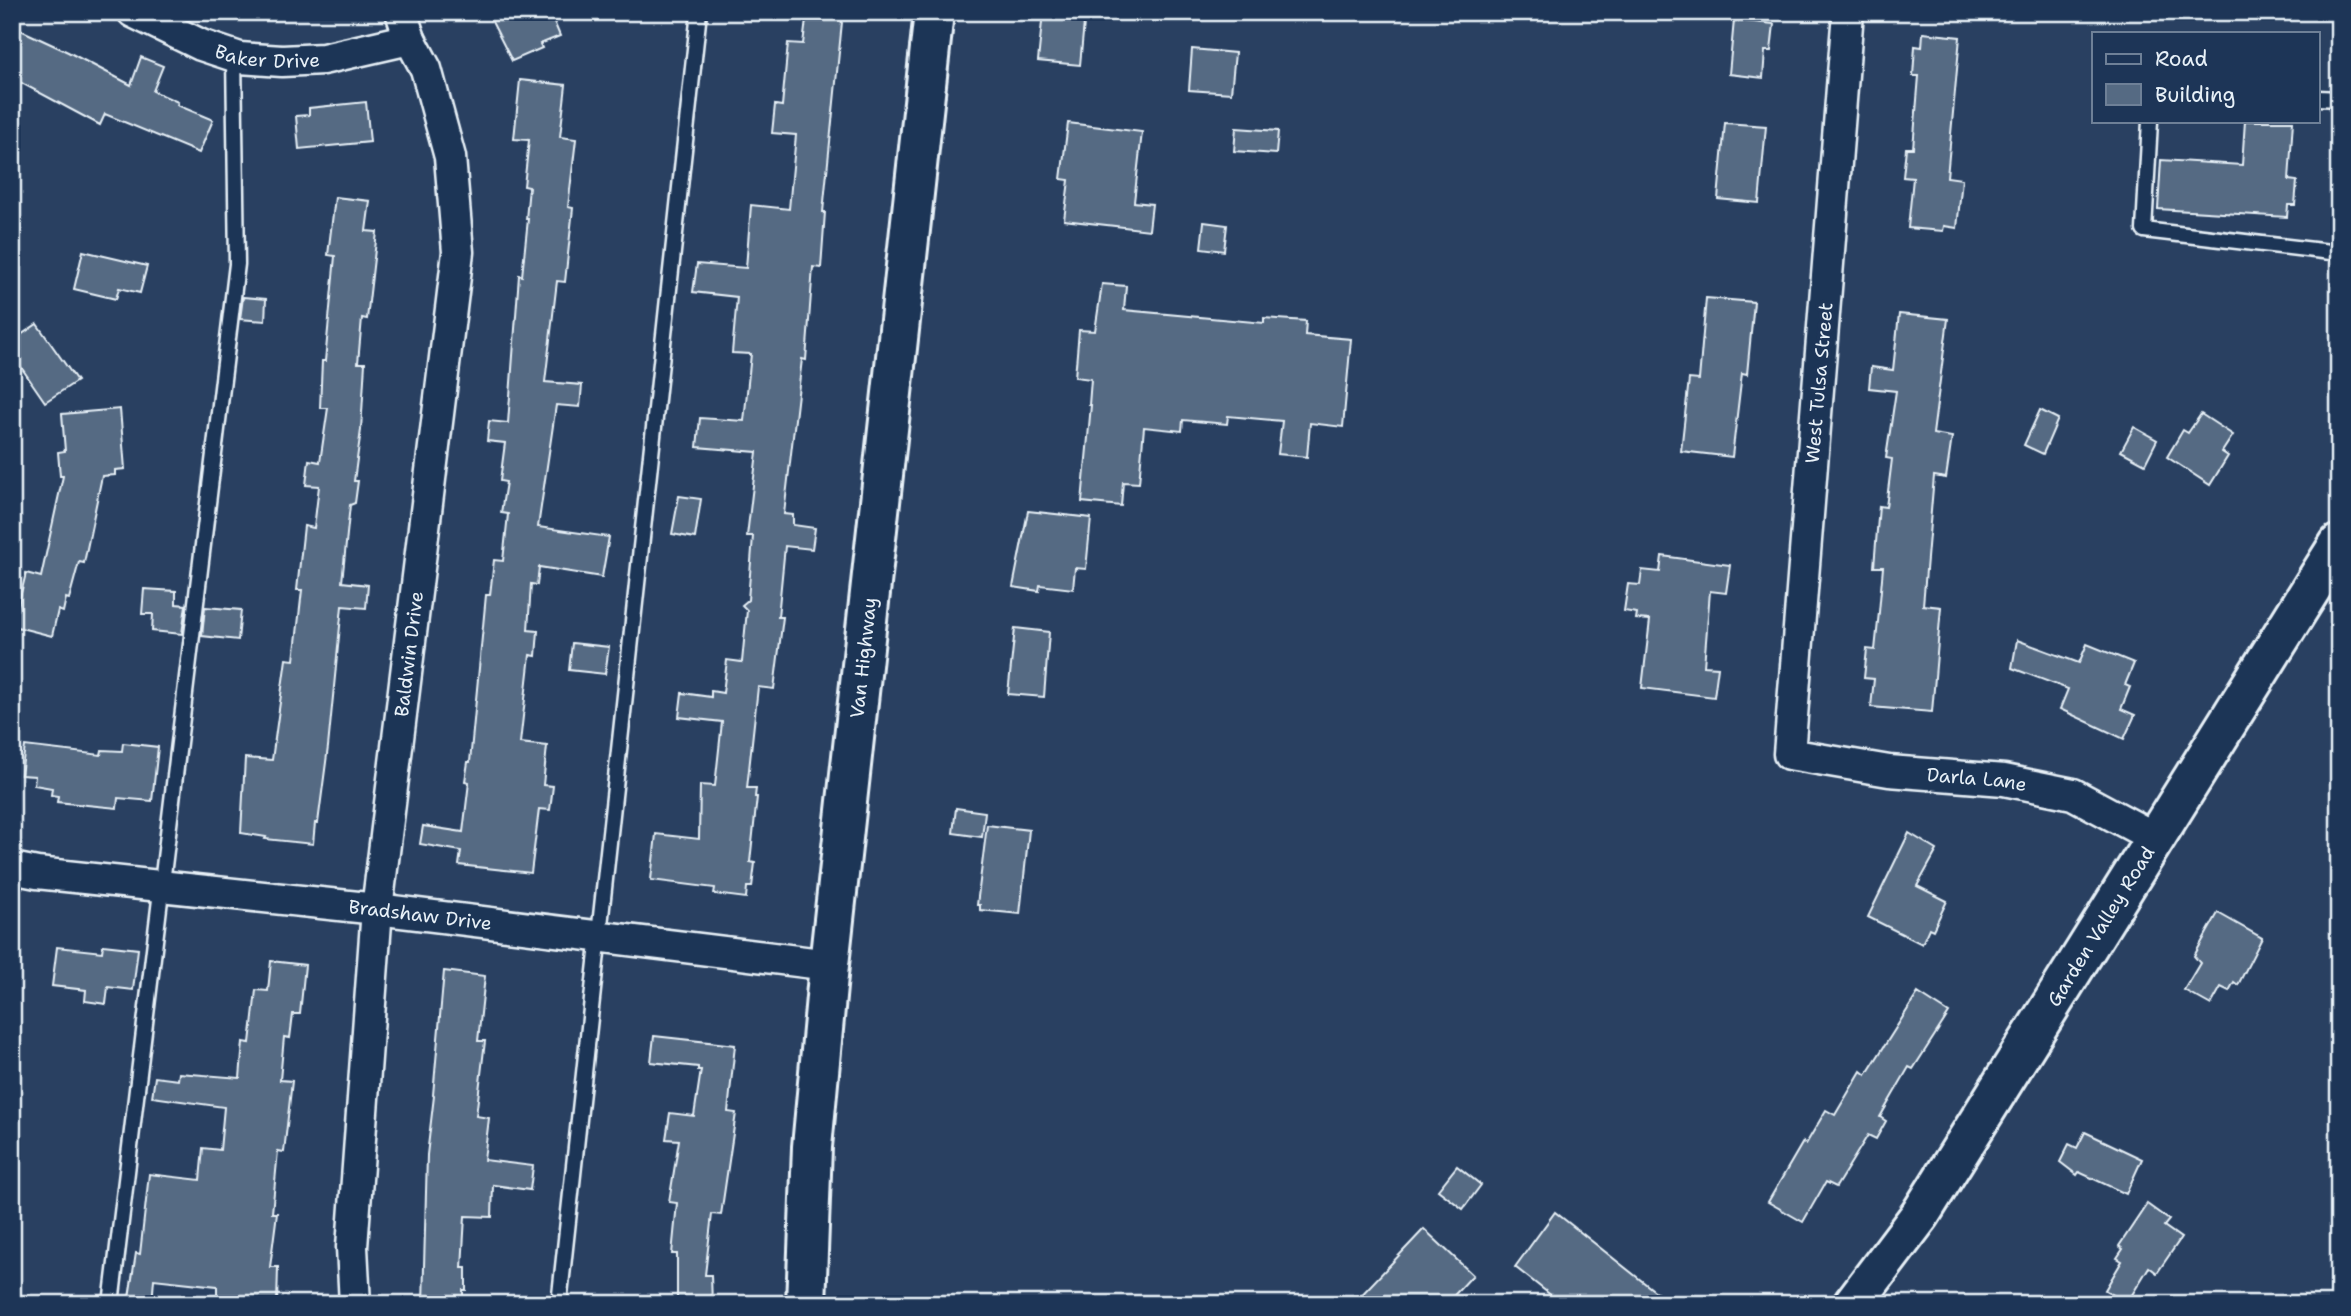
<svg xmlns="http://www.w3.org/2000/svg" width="2351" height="1316" font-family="'Shantell Sans',sans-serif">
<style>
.building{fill:#556a83;stroke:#e8f1f8;stroke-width:2}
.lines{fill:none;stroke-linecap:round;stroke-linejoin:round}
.lane-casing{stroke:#e8f1f8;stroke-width:19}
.street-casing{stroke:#e8f1f8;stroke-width:35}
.secondary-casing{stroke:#e8f1f8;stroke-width:44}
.lane{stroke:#1d3557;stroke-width:14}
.street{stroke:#1d3557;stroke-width:30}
.secondary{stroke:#1d3557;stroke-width:38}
.labels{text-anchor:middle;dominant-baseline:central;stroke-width:7;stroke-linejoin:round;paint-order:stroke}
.street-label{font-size:19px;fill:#e8f1f8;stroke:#1d3557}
</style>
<rect width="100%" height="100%" fill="#294061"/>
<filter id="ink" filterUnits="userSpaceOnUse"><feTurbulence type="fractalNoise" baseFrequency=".0143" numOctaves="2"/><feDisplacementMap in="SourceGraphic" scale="14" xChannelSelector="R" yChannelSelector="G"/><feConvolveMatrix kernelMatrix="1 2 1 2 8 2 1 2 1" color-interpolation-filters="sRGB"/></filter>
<g filter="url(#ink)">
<g class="building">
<path d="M487 12H550L560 36 540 44 542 48 512 61Z"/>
<path d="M807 12H843L823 212H825L821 268 813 267 806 360 802 359 784 514 793 515V525L815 528 812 549 785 546 778 617H783L774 689 758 687 747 788H756L755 797H757L750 862 755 863 752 887H747L746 898 714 894 715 888 651 880 656 834 699 839 700 785 715 786 722 722 679 717 682 693 711 697V691L723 693 727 660 742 662 747 610 742 605 748 600 753 536H747L757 452 697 447 700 418 744 421 751 354 732 353 737 297 693 292 697 264 746 268 751 205 789 209 796 135 772 133 775 105 782 106 788 43 803 44Z"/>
<path d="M1043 12H1085L1080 65 1038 61Z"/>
<path d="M1734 20 1774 24 1771 51H1765L1763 78 1729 74Z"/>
<path d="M12 26 68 52 131 85 141 57 163 66 153 91 178 102 177 105 213 120 199 153 105 114 100 125 12 78Z"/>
<path d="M1923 33 1960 37 1947 177 1962 179 1957 228 1944 226 1943 231 1908 228 1913 178 1903 177 1906 148H1913L1919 76H1913L1915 46 1922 47Z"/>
<path d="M1192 49 1235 53 1231 93 1189 90Z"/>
<path d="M520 80 566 85 560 137 576 139 568 207 573 208 565 282 557 281 545 382 582 385 580 407 556 405 538 527 609 537 602 577 539 567 537 585 531 584 528 630 538 631 536 656 530 655 520 743 547 746 543 785 553 786 550 810 539 809 531 873 459 865 461 851 420 844 423 826 463 832 469 782 465 781 468 762H470L486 595H490L494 560 503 561 508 514 501 513 506 482 500 481 505 443 487 441 489 421 508 423 519 275 522 276 528 219H526L529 187 524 186 529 140 514 139Z"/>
<path d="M366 102 370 142 299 149 296 116 309 115V108Z"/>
<path d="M2245 121H2293L2289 180 2297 181 2295 205H2288L2287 217 2158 209 2161 160 2242 165Z"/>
<path d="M1068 123 1142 132 1134 202 1152 204 1149 230 1064 220 1069 180 1061 179Z"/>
<path d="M1725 123 1766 126 1759 203 1718 199Z"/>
<path d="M1236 128 1278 131 1276 154 1234 151Z"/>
<path d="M335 197 370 201 366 231 377 232 367 319 362 318 358 363H365L361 430 354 481H358L355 503 350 505 342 582 368 585 366 608 342 606 328 747 318 823H315L313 844 265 839 266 837 241 833 245 758 272 760 286 659 294 660 302 590H297L304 526 314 528 319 486 306 485 309 460 320 462 328 408H320L322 361H325L335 256 328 255Z"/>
<path d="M1204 222 1227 225 1224 251 1201 248Z"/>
<path d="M83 251 147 266 140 293 119 288 116 299 74 289Z"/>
<path d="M1102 284 1126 286 1124 310 1264 323V318L1306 321 1305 335 1351 339 1343 427 1310 423 1307 457 1278 454 1282 421 1228 416 1227 424 1183 420 1182 431 1144 427 1139 483 1123 482 1121 506 1082 502 1091 405H1089L1091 379 1075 377 1079 330 1095 331Z"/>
<path d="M243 297 266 299 265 321 240 319Z"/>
<path d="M1706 298 1754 302 1747 374 1742 373 1732 457 1681 451 1689 379 1699 380Z"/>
<path d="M1899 314 1948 319 1933 434 1952 437 1946 478 1934 476 1923 605 1941 607 1932 712 1871 707 1874 679 1864 678 1867 649 1875 650 1879 612 1883 567H1874L1879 506 1886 507 1892 459 1886 458 1896 391 1869 388 1871 367 1893 370Z"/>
<path d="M37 324 77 381 45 402 12 354V341Z"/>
<path d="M120 409 125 469 115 470V475L102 476 84 563 79 562 69 599 66 598 63 612 58 610 52 636 13 626 26 573 41 577 63 476H60L58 452 65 451 62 414Z"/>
<path d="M2040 410 2058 419 2043 454 2024 445Z"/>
<path d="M2201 414 2233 435 2222 452 2228 456 2210 485 2167 457 2183 430 2188 433Z"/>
<path d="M2134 427 2157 440 2145 464 2121 451Z"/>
<path d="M679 496 701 499 695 538 672 534Z"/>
<path d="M1028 511 1091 518 1086 569 1075 568 1073 589 1040 585 1039 591 1013 587Z"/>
<path d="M1662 556 1730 565 1726 593 1710 591 1704 666 1718 667 1714 697 1642 688 1650 620 1636 619 1637 613 1624 611 1628 584 1640 585 1642 570 1660 572Z"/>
<path d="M144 589 176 591V604L186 605 182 634 152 631 153 614H142Z"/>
<path d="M205 607 241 610 238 640 202 636Z"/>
<path d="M1015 628 1049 632 1044 697 1008 694Z"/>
<path d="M2017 640 2079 663 2087 644 2134 663 2125 685 2130 687 2121 709 2135 715 2124 739 2060 709 2068 689 2012 668Z"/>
<path d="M572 643 609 647 605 674 569 670Z"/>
<path d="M123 743 158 747 152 801 118 798 117 808 57 802 58 796 51 795 52 788 34 785 35 776 21 775 25 746 101 755 102 750 122 751Z"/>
<path d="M956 808 985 812 982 837 953 833Z"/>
<path d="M987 825 1029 830 1020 914 980 910V905H977Z"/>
<path d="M1909 833 1937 850 1917 886 1947 901 1933 930 1929 928 1922 944 1868 917Z"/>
<path d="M2218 913 2262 938 2238 985 2234 982 2229 991 2221 987 2211 1005 2184 990 2200 963 2194 956Z"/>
<path d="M103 945 138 949 133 990 108 987 106 1004 85 1001 86 990 52 986 57 947 102 952Z"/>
<path d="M271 961 305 965 300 1014H293L290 1038 284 1037 280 1080 292 1081 284 1152 278 1151 272 1213H277L270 1267H278L277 1304H217V1286L154 1279 152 1304H128L136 1253 140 1254 149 1174 200 1180 203 1148 220 1150 224 1107 152 1097 155 1077 178 1080 179 1073 240 1078 243 1042 250 1043 256 990 268 991Z"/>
<path d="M444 971 485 976 478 1041H485L476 1116 489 1118 484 1160 533 1166 530 1190 493 1185 492 1217 465 1216 462 1268H466V1290H463V1304H423L427 1155 434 1096 433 1095Z"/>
<path d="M1918 993 1949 1013 1913 1069 1909 1067 1880 1117 1886 1121 1876 1139 1868 1135 1836 1187 1826 1182 1803 1222 1768 1202 1803 1142 1806 1144 1826 1110 1835 1115 1861 1071 1866 1075Z"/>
<path d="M654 1036 735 1045 728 1112 736 1113 721 1215 712 1214 705 1275H711L712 1304H677V1254H672L677 1203 669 1202 679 1140 666 1139 670 1113 694 1116 701 1070H698V1067L651 1062Z"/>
<path d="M2085 1132 2142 1159 2126 1194 2079 1172 2077 1175 2060 1162 2069 1144 2077 1148Z"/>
<path d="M1457 1166 1481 1185 1463 1209 1438 1190Z"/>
<path d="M2147 1204 2169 1220 2164 1226 2181 1238 2157 1273 2149 1267 2127 1303 2105 1290 2122 1261 2117 1258 2123 1249 2119 1246Z"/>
<path d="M1555 1212 1671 1304H1562L1515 1267Z"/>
<path d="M1424 1229 1473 1275 1446 1304H1353Z"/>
</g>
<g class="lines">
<g class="lane-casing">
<g id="lane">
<path d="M2318 98 2339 99"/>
<path d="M2150 121 2144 230 2339 253"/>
<path d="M111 1304 237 264 234 55"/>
<path d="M559 1304 699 12"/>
</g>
</g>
<g class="street-casing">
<g id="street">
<path id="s1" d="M133 12 201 45 240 58 282 61 323 59 410 39"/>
<path id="s2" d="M1848 12 1789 754 1889 771 2004 780 2073 794 2155 838"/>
<path id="s3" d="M12 868 37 873 377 909 829 965"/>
<path id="s4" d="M355 1304 352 1247 377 909 458 252 450 157 426 69 410 39 401 12"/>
</g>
</g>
<g class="secondary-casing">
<g id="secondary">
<path id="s5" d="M806 1304 812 1147 829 965 934 12"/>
<path id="s6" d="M1853 1304 1920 1215 2339 544"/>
</g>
</g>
<use href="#lane" class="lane"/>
<use href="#street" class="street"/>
<use href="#secondary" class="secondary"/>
</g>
</g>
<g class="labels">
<g class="street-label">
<text stroke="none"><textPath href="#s1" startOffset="144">Baker Drive</textPath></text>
<text transform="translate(1819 383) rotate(-85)">West Tulsa Street</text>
<text stroke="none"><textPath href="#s4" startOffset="653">Baldwin Drive</textPath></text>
<text stroke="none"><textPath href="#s5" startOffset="649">Van Highway</textPath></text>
<text stroke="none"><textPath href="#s2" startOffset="934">Darla Lane</textPath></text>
<text stroke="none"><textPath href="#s3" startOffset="411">Bradshaw Drive</textPath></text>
<text stroke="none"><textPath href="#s6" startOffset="452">Garden Valley Road</textPath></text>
</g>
</g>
<rect width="2351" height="1316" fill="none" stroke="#1d3557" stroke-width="42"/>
<rect x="21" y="21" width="2309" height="1274" fill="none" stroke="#e8f1f8" stroke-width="2.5" filter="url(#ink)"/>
<rect x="2092" y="32" width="228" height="91" fill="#1d3557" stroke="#6e8097" stroke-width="2"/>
<rect x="2106" y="54" width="35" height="10" fill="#1d3557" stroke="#6e8097" stroke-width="2"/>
<text x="2155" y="66" font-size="21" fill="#e8f1f8">Road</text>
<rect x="2106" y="84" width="35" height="21" fill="#556a83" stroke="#6e8097" stroke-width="2"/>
<text x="2155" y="102" font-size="21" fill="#e8f1f8">Building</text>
</svg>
